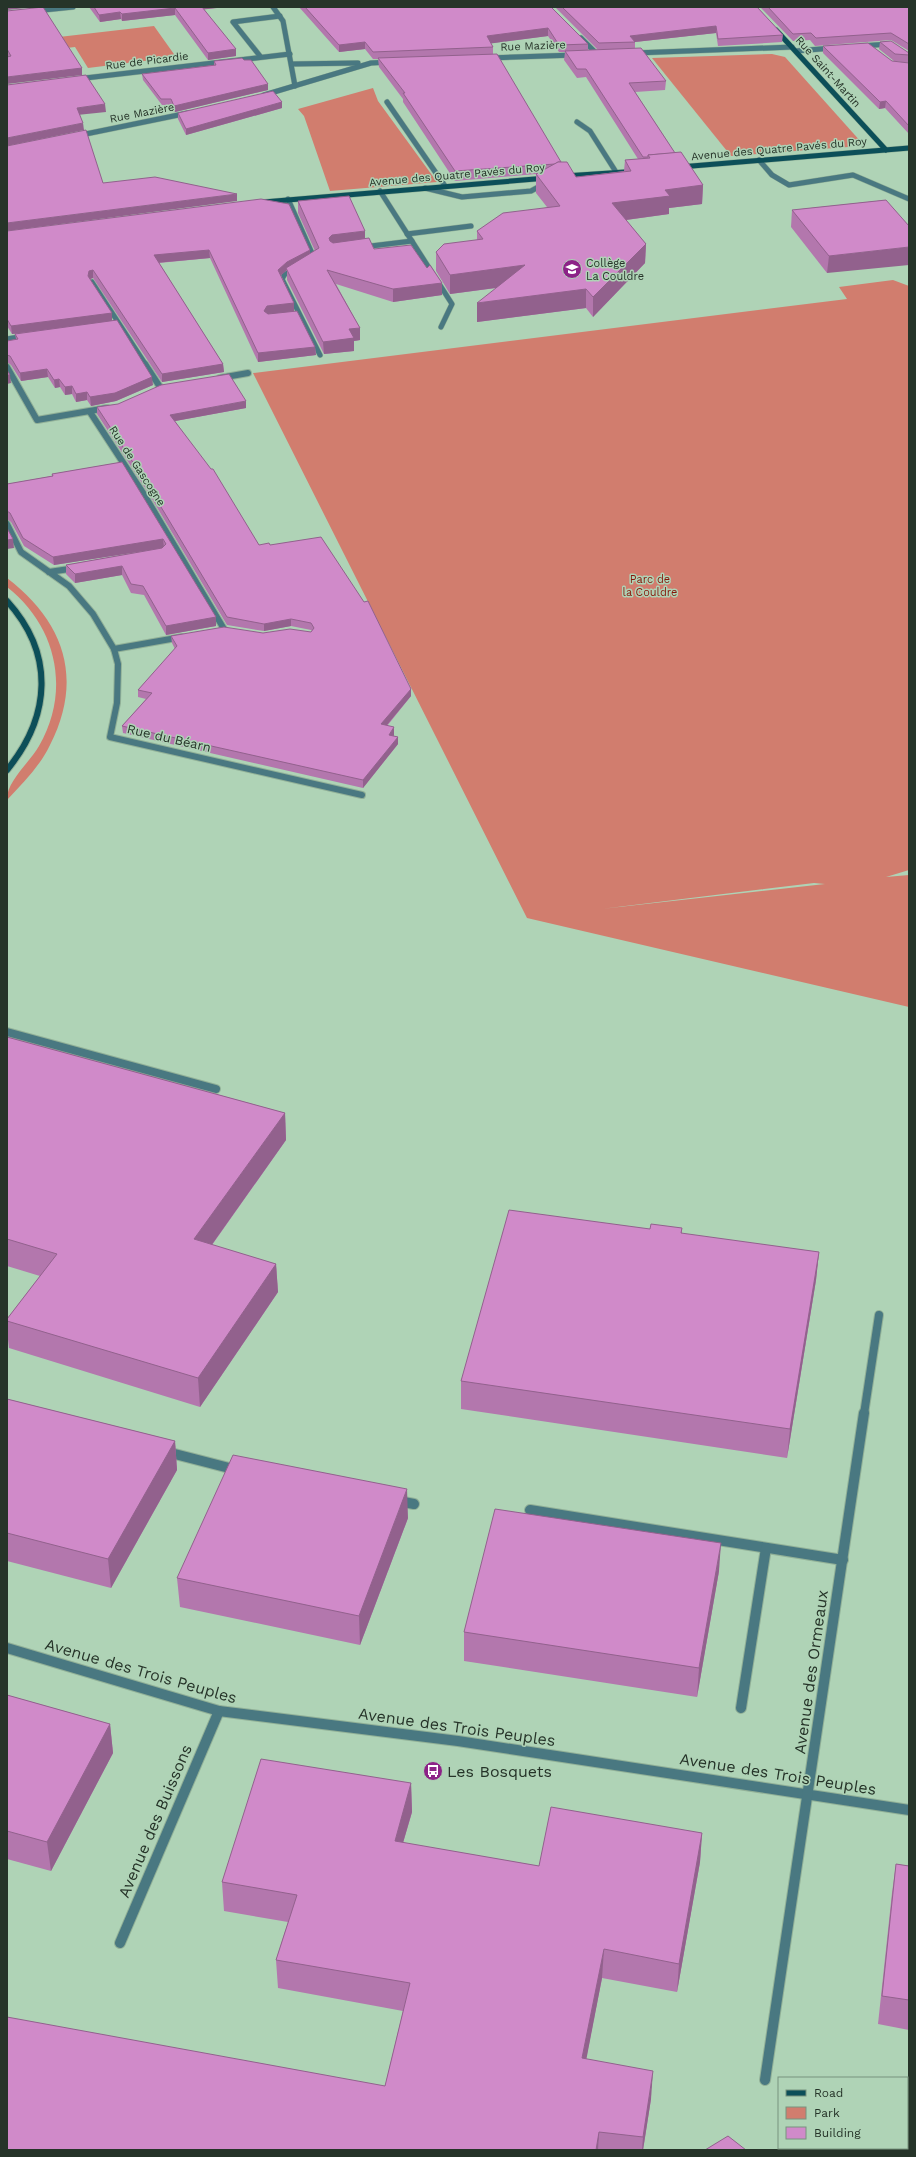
<svg xmlns="http://www.w3.org/2000/svg" width="916" height="2157" font-family="'Work Sans',sans-serif">
<style>
.green{fill:#d17d6e;fill-rule:evenodd}
.lines{fill:none;stroke-linecap:round;stroke-linejoin:round}
.lane-far2-casing{stroke:#91b097;stroke-width:6}
.lane-far1-casing{stroke:#91b097;stroke-width:10}
.lane-casing{stroke:#91b097;stroke-width:12}
.street-far3-casing{stroke:#91b097;stroke-width:6}
.street-far2-casing{stroke:#91b097;stroke-width:8}
.street-far1-casing{stroke:#91b097;stroke-width:10}
.street-casing{stroke:#91b097;stroke-width:12}
.secondary-far1-casing{stroke:#91b097;stroke-width:6}
.secondary-casing{stroke:#91b097;stroke-width:8}
.lane-far2{stroke:#497881;stroke-width:5}
.lane-far1{stroke:#497881;stroke-width:8}
.lane{stroke:#497881;stroke-width:10}
.street-far3{stroke:#497881;stroke-width:5}
.street-far2{stroke:#497881;stroke-width:6}
.street-far1{stroke:#497881;stroke-width:8}
.street{stroke:#497881;stroke-width:10}
.secondary-far1{stroke:#0c4f59;stroke-width:5}
.secondary{stroke:#0c4f59;stroke-width:6}
.wall{fill:#b377ad;fill-rule:evenodd}
.shaded-wall{fill:#92618d}
.building{fill:#d08ac9;stroke:#92618d}
.labels{text-anchor:middle;dominant-baseline:central;stroke-width:3;stroke-linejoin:round;paint-order:stroke}
.far-street-label{font-size:11px;fill:#263429;stroke:#afd3b6}
.far-poi-label{font-size:11px;fill:#263429;stroke:#afd3b6;text-anchor:start}
.far-park-label{font-size:11px;fill:#86160a;stroke:#afd3b6}
.street-label{font-size:13px;fill:#263429;stroke:#afd3b6}
.near-street-label{font-size:16px;fill:#263429;stroke:#afd3b6}
.near-poi-label{font-size:16px;fill:#263429;stroke:#afd3b6;text-anchor:start}
</style>
<rect width="100%" height="100%" fill="#afd3b6"/>
<g class="green">
<path d="M154 26 176 57 88 68 75 47 7 55V43Z"/>
<path d="M772 54 785 57 862 143 848 147 731 156 652 58Z"/>
<path d="M373 88 378 101 437 182 330 191 304 116 298 109Z"/>
<path d="M893 280 909 286V870L886 877 909 875V1007L527 918 253 373 847 299 839 287ZM814 883 825 884 601 909Z"/>
<path d="M7 578C64 622 84 678 50 745 40 766 23 783 7 800 6 782 30 762 39 746 71 691 57 626 7 587Z"/>
</g>
<g class="lines">
<g class="lane-far2-casing">
<g id="lane-far2">
<path d="M387 102 445 186"/>
<path d="M759 160 772 175 789 185 853 175 909 199"/>
<path d="M425 188 462 197 531 191 544 184"/>
<path d="M380 191 452 304 441 327"/>
<path d="M407 234 471 226"/>
<path d="M363 247 412 241"/>
</g>
</g>
<g class="lane-far1-casing">
<path id="lane-far1" d="M7 1032 216 1089"/>
</g>
<g class="lane-casing">
<g id="lane">
<path d="M167 1452 237 1470"/>
<path d="M398 1501 414 1504"/>
<path d="M530 1510 843 1560"/>
<path d="M741 1708 766 1548"/>
</g>
</g>
<g class="street-far3-casing">
<g id="street-far3">
<path d="M273 7 283 21 295 86"/>
<path d="M34 11 73 7"/>
<path d="M581 38 597 54"/>
<path d="M861 46 889 44"/>
<path d="M796 51 833 48"/>
<path d="M635 53 792 47"/>
<path d="M260 56 233 22 280 16"/>
<path d="M489 58 575 55"/>
<path d="M292 64 358 63"/>
<path d="M77 79 290 54"/>
<path d="M264 95 371 63 389 62"/>
<path d="M577 122 590 131 616 172"/>
<path d="M76 136 188 113"/>
<path d="M288 199 315 260 313 262"/>
<path d="M296 270 285 274 282 279 320 355"/>
<path d="M92 282 146 365"/>
<path d="M7 339 25 336"/>
</g>
</g>
<g class="street-far2-casing">
<g id="street-far2">
<path d="M145 364 160 387"/>
<path d="M7 367 37 420 107 408"/>
<path d="M220 378 248 373"/>
<path d="M90 412 145 496 224 629"/>
<path d="M7 524 21 552 69 586 93 614 114 649 118 664 117 703 110 737 362 795"/>
<path d="M49 572 76 568"/>
<path d="M114 649 182 637"/>
</g>
</g>
<g class="street-far1-casing">
<path id="street-far1" d="M864 1414 879 1315"/>
</g>
<g class="street-casing">
<g id="street">
<path d="M7 1648 219 1711 458 1741 909 1810"/>
<path d="M120 1943 219 1711"/>
<path d="M765 2080 864 1413"/>
</g>
</g>
<g class="secondary-far1-casing">
<g id="secondary-far1">
<path d="M776 30 886 150"/>
<path d="M680 167 909 148"/>
<path d="M565 176 625 172"/>
<path d="M264 202 547 178"/>
</g>
</g>
<g class="secondary-casing">
<path id="secondary" d="M7 601C55 654 51 716 7 770"/>
</g>
<use href="#lane-far2" class="lane-far2"/>
<use href="#lane-far1" class="lane-far1"/>
<use href="#lane" class="lane"/>
<use href="#street-far3" class="street-far3"/>
<use href="#street-far2" class="street-far2"/>
<use href="#street-far1" class="street-far1"/>
<use href="#street" class="street"/>
<use href="#secondary-far1" class="secondary-far1"/>
<use href="#secondary" class="secondary"/>
</g>
<g class="wall">
<path d="M89 7H226L204 9 236 56 208 60 175 15 122 21 121 19 100 22Z"/>
<path d="M299 7H551L588 44V50H598L555 7H757L783 35 782 42 718 46 716 33 635 42V48L666 81 665 90 635 92 675 153 703 185 702 204 669 208V214L626 220 646 244 645 263 593 317 586 308 477 322 496 288 450 294 436 271V252L477 240V231L547 207 536 193V174L455 181 403 102V99L379 67 378 59H373L365 49 339 52ZM548 36 559 52H565L564 60 577 78 586 77 638 159 625 160 624 171 576 177 561 162 493 54V47L491 43Z"/>
<path d="M760 7H909V51L891 40 815 46 810 40 793 41Z"/>
<path d="M7 11 82 68V75L8 57 7 56Z"/>
<path d="M880 42 909 53V63L894 61 879 49Z"/>
<path d="M823 46 892 61 909 63V134L885 108 879 109 823 53Z"/>
<path d="M214 61 268 90 175 112 171 105H162L143 80 142 74 214 65Z"/>
<path d="M282 102V108L186 135 178 119V113Z"/>
<path d="M886 200 827 273 791 227 792 210Z"/>
<path d="M298 201 365 239 374 249 427 268 442 283V295L393 302 336 284 360 328V340L354 341V351L324 354 287 280V270L281 275 294 303V311L315 347 316 355 258 362 210 258 159 263 223 364 224 372 162 382 93 278 90 279 112 313V321L153 385 116 401 91 406 87 400 76 402 72 394 65 395 60 387 55 388 48 377 21 381 11 365 7 362V341L16 339 15 334H12L7 326V231L310 250V254L315 251 298 213Z"/>
<path d="M97 407 246 408 175 421 259 545H270L411 689V696L387 726 394 735V736L398 737V744L363 788 123 733 122 726 146 699 138 697V690L175 649 172 643 171 636 311 632 312 631 311 630 291 626 264 631 227 625 149 494 97 414Z"/>
<path d="M122 462 216 617V626L166 635 144 595 131 593 122 575 75 583 66 574V565L155 549 54 565 24 546 11 522 7 519V484L52 476V474Z"/>
<path d="M7 1037 285 1113 286 1140 212 1245 276 1264 278 1292 200 1407 9 1348 7 1331V1319L40 1276 7 1266Z"/>
<path d="M682 1228V1234L819 1252 816 1280 787 1458 461 1409V1381L650 1229Z"/>
<path d="M7 1399 175 1441 177 1470 111 1588 7 1561Z"/>
<path d="M408 1518 360 1645 180 1607 177 1578Z"/>
<path d="M719 1571 697 1697 464 1661V1632Z"/>
<path d="M7 1695 110 1724 113 1753 51 1871 7 1859Z"/>
<path d="M411 1783 412 1812 403 1843 539 1866 702 1833 700 1862 677 1992 602 1978 586 2059 651 2099 643 2150H7L385 2086 403 2011 278 1988 276 1960 288 1922 224 1911 222 1882Z"/>
<path d="M896 1864 909 1866V2030L878 2024 892 1893Z"/>
</g>
<g class="shaded-wall">
<path d="M7 7H35L7 10Z"/>
<path d="M199 7H226L199 10Z"/>
<path d="M175 8V15L122 21V14Z"/>
<path d="M120 12 121 19 100 22 99 15Z"/>
<path d="M716 26V33L635 42 630 36Z"/>
<path d="M548 28V36L487 44V36Z"/>
<path d="M365 42V49L339 52V45Z"/>
<path d="M236 49V56L208 60V53Z"/>
<path d="M82 68V75L7 84V77Z"/>
<path d="M268 84V90L175 112 174 106Z"/>
<path d="M886 101 885 108 879 109 880 102Z"/>
<path d="M282 102V108L186 135V129Z"/>
<path d="M105 104 106 112 77 115V108Z"/>
<path d="M83 123 84 130 7 146V138Z"/>
<path d="M703 185 702 204 669 208V214L611 222 612 203 665 190Z"/>
<path d="M237 194V201L7 231V223Z"/>
<path d="M365 231V243L329 250V238L332 235Z"/>
<path d="M646 244 645 263 593 317V297Z"/>
<path d="M909 247V265L827 273 829 256Z"/>
<path d="M209 250 210 258 155 263 154 255Z"/>
<path d="M310 250V258L287 270 286 268 287 270 278 278V270L287 262Z"/>
<path d="M525 265V284L450 294V275Z"/>
<path d="M93 270V278L90 279 88 276 89 271Z"/>
<path d="M442 283V295L393 302V289Z"/>
<path d="M586 289V308L477 322V303Z"/>
<path d="M294 303V312L264 319V311L267 306Z"/>
<path d="M112 313V321L12 334 11 326Z"/>
<path d="M360 328V340L354 341V351L324 354 323 342 349 329Z"/>
<path d="M315 347 316 355 258 362V353Z"/>
<path d="M223 364 224 372 162 382V374Z"/>
<path d="M47 369 48 377 21 381 20 373Z"/>
<path d="M7 375H10L11 383 7 384Z"/>
<path d="M152 377 153 385 116 401 91 406 90 397Z"/>
<path d="M59 379 60 387 55 388 54 380Z"/>
<path d="M72 386V394L65 395V387Z"/>
<path d="M87 392V400L76 402V394Z"/>
<path d="M246 401V408L170 422V415Z"/>
<path d="M13 539 14 548 7 549V540Z"/>
<path d="M163 539 164 548 54 565 53 557Z"/>
<path d="M122 566V575L75 583V574Z"/>
<path d="M216 617V626L166 635V626Z"/>
<path d="M291 619V626L264 631V624Z"/>
<path d="M411 689V696L381 732V724Z"/>
<path d="M394 727V735L389 742V735Z"/>
<path d="M398 737V744L363 788V780Z"/>
<path d="M285 1113 286 1140 196 1267 194 1239Z"/>
<path d="M819 1252 816 1280 787 1458 790 1429Z"/>
<path d="M276 1264 278 1292 200 1407 198 1378Z"/>
<path d="M175 1441 177 1470 111 1588 108 1559Z"/>
<path d="M407 1489 408 1518 360 1645 359 1616Z"/>
<path d="M721 1543 719 1571 697 1697 699 1668Z"/>
<path d="M110 1724 113 1753 51 1871 47 1842Z"/>
<path d="M411 1783 412 1812 395 1870V1841Z"/>
<path d="M702 1833 700 1862 677 1992 679 1964Z"/>
<path d="M604 1949 602 1978 581 2087 582 2058Z"/>
<path d="M653 2071 651 2099 643 2150H642L643 2137Z"/>
<path d="M599 2132 598 2150H596Z"/>
</g>
<g class="building">
<path d="M43 7 82 68 7 77V57L11 56 7 49V11Z"/>
<path d="M94 7H202L236 49 208 53 175 8 122 14 120 12 99 15Z"/>
<path d="M305 7H551L588 44 559 45 548 28 487 36 493 47 373 52 365 42 339 45Z"/>
<path d="M562 7H757L783 35 718 39 716 26 630 36 635 42 599 43Z"/>
<path d="M768 7H909V44L891 33 816 38 811 33 793 34Z"/>
<path d="M891 41 909 53V55L895 54 880 42Z"/>
<path d="M868 43 892 61 909 63V126L886 101 880 102 823 46Z"/>
<path d="M641 48 666 81 629 83 675 153 648 155V157H643L586 69H577L565 51Z"/>
<path d="M497 54 561 162H558L555 164 455 171 403 93H405L378 58Z"/>
<path d="M242 58 244 60H251L268 84 174 106 171 99H161L142 74 216 65 214 61Z"/>
<path d="M86 75 105 104 77 108 83 123 7 138V85Z"/>
<path d="M273 91 282 102 186 129 178 113Z"/>
<path d="M86 130 103 183 155 177 237 194 7 223V146Z"/>
<path d="M681 152 703 185 665 190 670 196 612 203 646 244 593 297 586 289 477 303 525 265 450 275 436 252 444 244 483 239 477 231 503 213 560 206 536 174 558 162H567L576 177 631 171 625 160 650 158 648 155Z"/>
<path d="M349 196 365 231 332 235 329 238 330 241 333 243 369 238 374 249 411 245 427 268 430 265 442 283 393 289 327 270 360 328 349 329 354 338 323 342 286 268 319 248 298 201Z"/>
<path d="M261 199 289 204 310 250 287 262 278 270 294 303 267 306 264 311 268 314 297 311 315 347 258 353 209 250 154 255 223 364 162 374 93 270 89 271 88 276 112 313 11 326 7 319V231Z"/>
<path d="M886 200 909 226V247L829 256 792 210Z"/>
<path d="M117 320 152 377 115 393 90 397 87 392 76 394 72 386 65 387 59 379 54 380 47 369 20 373 10 356 7 355V341L18 339 15 334Z"/>
<path d="M7 370 10 375H7Z"/>
<path d="M229 374 246 401 170 415 211 469H213L259 545 269 543 270 545 321 537 364 602 368 601 411 689 381 724 394 727 389 735 398 737 363 780 122 726 152 693 138 690 177 646 171 636 224 627 263 633 290 629 311 632 314 628 311 623 291 619 264 624 227 617 149 487 97 407 118 404 161 385Z"/>
<path d="M122 462 216 617 166 626 143 586 131 584 122 566 75 574 66 565 162 548 166 544 163 539 53 557 23 538 10 513 7 511V484L53 476 52 474Z"/>
<path d="M7 528 13 539 7 540Z"/>
<path d="M7 1037 285 1113 194 1239 276 1264 198 1378 7 1321V1319L57 1254 7 1239Z"/>
<path d="M509 1210 650 1229 651 1224 682 1228 681 1233 819 1252 790 1429 461 1381Z"/>
<path d="M7 1399 175 1441 108 1559 7 1533Z"/>
<path d="M233 1455 407 1489 359 1616 177 1578Z"/>
<path d="M495 1509 721 1543 699 1668 464 1632Z"/>
<path d="M7 1695 110 1724 47 1842 7 1831Z"/>
<path d="M261 1759 411 1783 395 1841 539 1866 551 1807 702 1833 679 1964 604 1949 582 2058 653 2071 643 2137 599 2132 596 2150H7V2017L385 2086 410 1983 276 1960 297 1895 222 1882Z"/>
<path d="M896 1864 909 1866V2000L882 1996Z"/>
<path d="M728 2136 746 2150H705Z"/>
</g>
<defs>
<g id="school-disc" transform="scale(1)"><circle r="9.5" fill="#8c2287" stroke="#afd3b6"/><path d="M0-5L7-2L0 1L-7-2ZM-4 1L0 2.5L4 1V4Q0 6-4 4Z" fill="#fff"/></g>
<g id="bus-disc" transform="scale(1)"><circle r="9.5" fill="#8c2287" stroke="#afd3b6"/><path d="M-5-6H5V4H4V6H2V4H-2V6H-4V4H-5ZM-3.5-4V0h7V-4ZM-3.5 1.2v1.5H-2V1.2ZM2 1.2v1.5H3.5V1.2Z" fill="#fff"/></g>
</defs>
<g fill-rule="evenodd">
<use href="#school-disc" x="572" y="269"/>
<use href="#bus-disc" x="433" y="1771"/>
</g>
<g class="labels">
<g class="far-street-label">
<text transform="translate(533 46) rotate(-2)">Rue Mazière</text>
<text transform="translate(147 61) rotate(-7)">Rue de Picardie</text>
<text transform="translate(828 72) rotate(48)">Rue Saint-Martin</text>
<text transform="translate(142 113) rotate(-11)">Rue Mazière</text>
<text transform="translate(779 149) rotate(-5)">Avenue des Quatre Pavés du Roy</text>
<text transform="translate(457 175) rotate(-5)">Avenue des Quatre Pavés du Roy</text>
<text transform="translate(137 466) rotate(57)">Rue de Gascogne</text>
</g>
<g class="far-poi-label">
<text x="586" y="263">Collège<tspan x="586" dy="13">La Couldre</tspan></text>
</g>
<g class="far-park-label">
<text x="650" y="579">Parc de<tspan x="650" dy="13">la Couldre</tspan></text>
</g>
<g class="street-label">
<text transform="translate(169 738) rotate(13)">Rue du Béarn</text>
</g>
<g class="near-street-label">
<text transform="translate(141 1671) rotate(16)">Avenue des Trois Peuples</text>
<text transform="translate(811 1672) rotate(-82)">Avenue des Ormeaux</text>
<text transform="translate(457 1727) rotate(8)">Avenue des Trois Peuples</text>
<text transform="translate(778 1774) rotate(9)">Avenue des Trois Peuples</text>
<text transform="translate(155 1821) rotate(-67)">Avenue des Buissons</text>
</g>
<g class="near-poi-label">
<text x="447" y="1771">Les Bosquets</text>
</g>
</g>
<rect width="916" height="2157" fill="none" stroke="#263429" stroke-width="16"/>
<rect x="778" y="2077" width="130" height="72" fill="#afd3b6" stroke="#78937e"/>
<rect x="786" y="2090" width="20" height="6" fill="#0c4f59" stroke="#78937e"/>
<text x="814" y="2097" font-size="12" fill="#263429">Road</text>
<rect x="786" y="2107" width="20" height="12" fill="#d17d6e" stroke="#78937e"/>
<text x="814" y="2117" font-size="12" fill="#263429">Park</text>
<rect x="786" y="2127" width="20" height="12" fill="#d08ac9" stroke="#78937e"/>
<text x="814" y="2137" font-size="12" fill="#263429">Building</text>
</svg>
